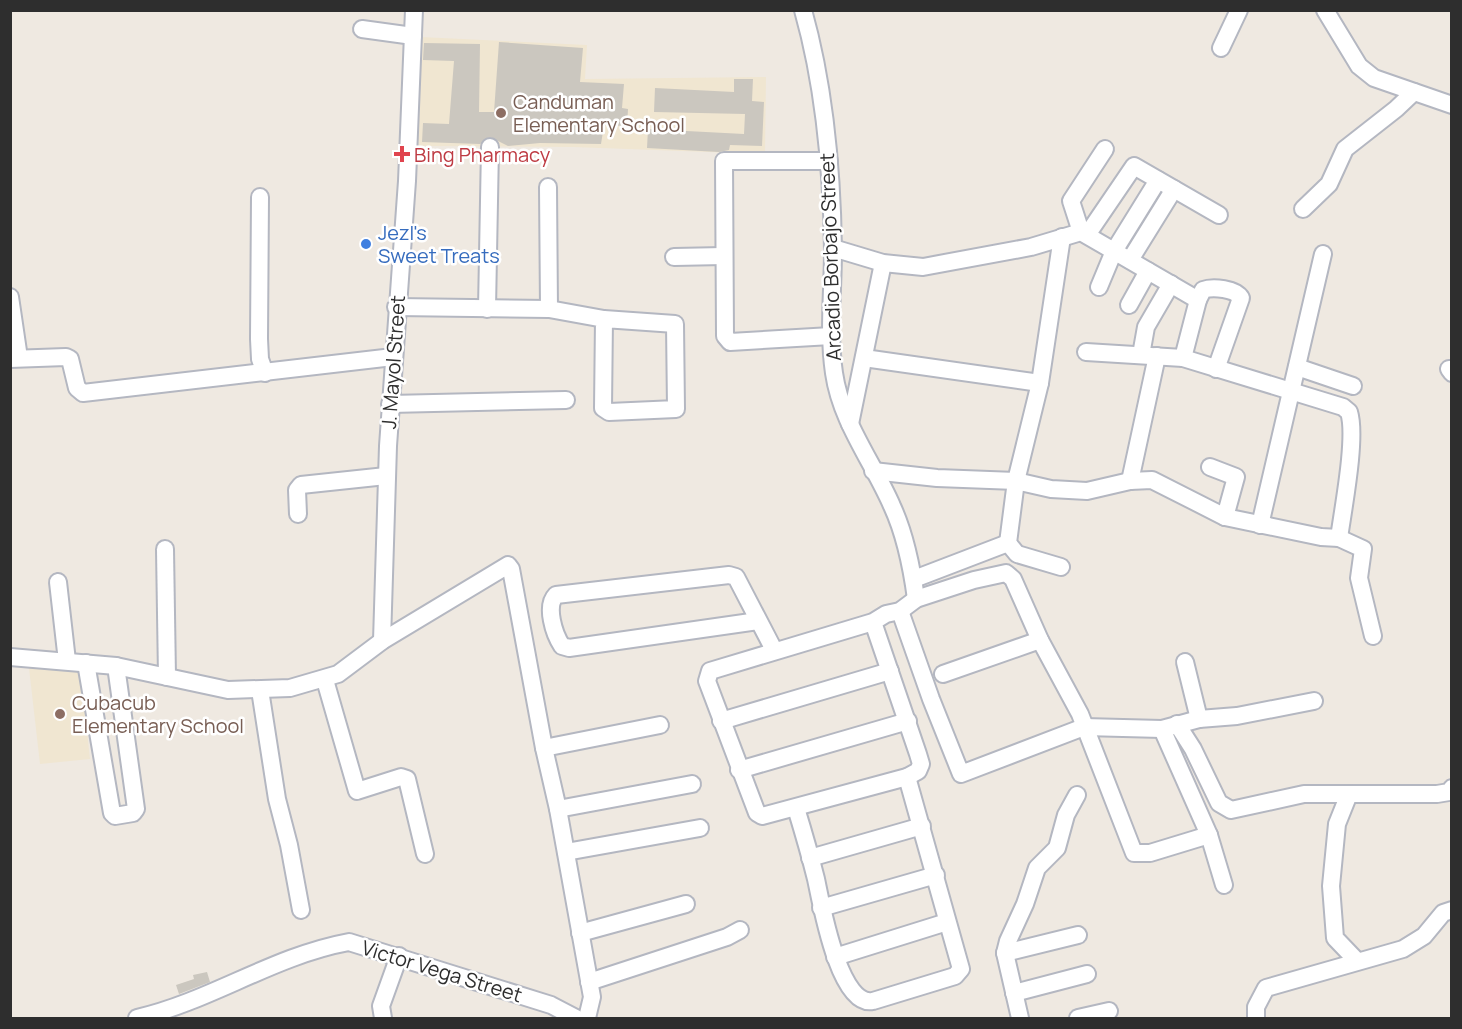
<svg xmlns="http://www.w3.org/2000/svg" width="1462" height="1029" font-family="Manrope,sans-serif">
<style>
.education{fill:#f0e6d1}
.building{fill:#cbc7bf}
.lines{fill:none;stroke-linecap:round;stroke-linejoin:round}
.minor-casing{stroke:#b4b7c1;stroke-width:20}
.minor{stroke:#fff;stroke-width:16}
.education-dot{fill:#8d6e63;stroke:#fff;stroke-width:2}
.health-dot{fill:#e0444e;stroke:#fff;stroke-width:2}
.shop-dot{fill:#3f7fe0;stroke:#fff;stroke-width:2}
.labels{text-anchor:middle;dominant-baseline:central;stroke-width:5;stroke-linejoin:round;paint-order:stroke}
.education-label{font-size:20px;fill:#785e54;stroke:#fff;text-anchor:start}
.health-label{font-size:20px;fill:#be3a42;stroke:#fff;text-anchor:start}
.shop-label{font-size:20px;fill:#366cbe;stroke:#fff;text-anchor:start}
.street-label{font-size:20px;fill:#2e2e2e;stroke:#fff}
</style>
<rect width="100%" height="100%" fill="#efe9e1"/>
<g class="education">
<path d="M420 37 587 45 585 79 766 77 765 154 573 147 418 146Z"/>
<path d="M29 668 80 669 90 759 40 764Z"/>
</g>
<g class="building">
<path d="M499 42 583 48 580 82 624 84 622 108 628 109 627 126 604 125 601 144 540 143 508 146 490 137 480 144 422 142 423 123 449 124 454 61 423 60 424 43 480 44 479 112H494Z"/>
<path d="M734 79H753L752 101 764 102 762 146 730 145 729 150 719 152 647 148 648 129 744 134 745 114 654 112 655 88 734 92Z"/>
<path d="M207 972 210 982 179 994 176 985 194 979 193 975Z"/>
</g>
<g class="lines">
<g class="minor-casing">
<g id="minor">
<path d="M803 10C825 88 832 170 833 250 833 291 828 332 834 373 841 422 873 462 892 506 905 534 912 569 916 599"/>
<path d="M1325 10 1359 66 1374 78 1452 105"/>
<path d="M362 29 413 36"/>
<path d="M1221 48 1239 10"/>
<path d="M829 161H724L725 336 730 342 831 336"/>
<path d="M548 187 549 309"/>
<path d="M260 197 259 339 260 359 265 373"/>
<path d="M1303 209 1329 184 1345 149 1396 109 1414 92"/>
<path d="M1081 232 1071 201 1105 149"/>
<path d="M1087 235 1134 166 1219 215"/>
<path d="M833 248 883 263 923 267 1031 247 1081 232 1198 300 1183 358"/>
<path d="M674 257 724 256"/>
<path d="M1130 260 1174 189"/>
<path d="M1099 287 1114 251 1158 180"/>
<path d="M10 297 19 358"/>
<path d="M1198 300 1203 290C1213 286 1236 289 1241 298L1216 369"/>
<path d="M1129 305 1148 271"/>
<path d="M396 307 549 309 604 319 675 324 676 409 609 412 603 408 604 319"/>
<path d="M487 309 490 147"/>
<path d="M1086 352 1183 358 1343 407 1349 412C1357 437 1343 509 1339 538"/>
<path d="M1141 355 1146 327 1171 284"/>
<path d="M864 358 1040 383"/>
<path d="M10 359 66 357 70 359 77 388 83 393 393 357"/>
<path d="M1297 367 1353 386"/>
<path d="M1449 369 1452 373"/>
<path d="M390 404 566 400"/>
<path d="M850 424 883 263"/>
<path d="M1210 467 1236 477 1225 517"/>
<path d="M873 471 937 478 1016 481 1051 489 1087 491 1130 481 1152 480 1225 517 1321 537 1339 538 1363 549 1359 578 1373 636"/>
<path d="M1130 481 1157 356"/>
<path d="M298 514 297 490 301 485 386 476"/>
<path d="M1260 525 1323 254"/>
<path d="M165 549 167 677"/>
<path d="M1061 567 1017 554 1008 543 1016 481 1040 383 1062 237"/>
<path d="M914 579 1008 543"/>
<path d="M58 582 67 661"/>
<path d="M900 611 931 699 961 774 1084 727 1162 729 1199 719 1237 716 1314 701"/>
<path d="M758 621 569 648 562 646C554 634 545 606 556 595L729 575 736 577 774 650"/>
<path d="M873 622 918 754 921 764 918 771 907 777 762 816 757 813 707 681 710 671 873 622 886 614 900 611 916 599 974 580 1006 573 1013 579 1040 640 1080 714 1134 853H1150L1209 835"/>
<path d="M382 641 388 446 407 181 414 10"/>
<path d="M10 657 116 666 228 690 290 688 338 674 382 641 508 565 511 569 544 748 558 809 592 997 587 1018"/>
<path d="M1185 662 1199 719"/>
<path d="M86 663 112 813 115 816 133 813 136 809 116 666"/>
<path d="M943 674 1040 640"/>
<path d="M325 680 357 791 401 777 407 779 425 854"/>
<path d="M260 690 277 799 289 845 301 910"/>
<path d="M721 721 890 671"/>
<path d="M1177 724 1193 749 1219 803 1231 810 1304 794H1437L1449 792 1452 788"/>
<path d="M1162 729 1209 835 1224 885"/>
<path d="M544 748 660 725"/>
<path d="M739 770 908 721"/>
<path d="M1349 794 1337 824 1331 886 1335 938 1357 961"/>
<path d="M796 808C803 831 810 855 816 879 821 902 839 1008 873 1001L955 976 961 969 907 777"/>
<path d="M558 809 692 784"/>
<path d="M566 852 700 828"/>
<path d="M810 858 922 826"/>
<path d="M821 908 936 875"/>
<path d="M580 933 686 904"/>
<path d="M1005 953 1078 935"/>
<path d="M835 957 947 922"/>
<path d="M589 982 727 937 740 930"/>
<path d="M1014 993 1087 974"/>
<path d="M137 1018C211 1001 273 956 349 942L551 1005 576 1018"/>
<path d="M383 1018 381 1006 399 956"/>
<path d="M1020 1018 1005 953 1008 941 1025 904 1037 868 1057 848 1066 815 1077 795"/>
<path d="M1078 1018 1109 1011"/>
<path d="M1256 1018V1007L1266 988 1403 949 1424 936 1443 913 1452 910"/>
</g>
</g>
<use href="#minor" class="minor"/>
</g>
<g class="education-dot">
<circle cx="501" cy="113" r="6"/>
<circle cx="60" cy="714" r="6"/>
</g>
<path class="health-dot" d="M399 145h6v6h6v6h-6v6h-6v-6h-6v-6h6z"/>
<circle class="shop-dot" cx="366" cy="244" r="6"/>
<g class="labels">
<g class="education-label">
<text x="513" y="101">Canduman<tspan x="513" dy="23">Elementary School</tspan></text>
<text x="72" y="702">Cubacub<tspan x="72" dy="23">Elementary School</tspan></text>
</g>
<g class="health-label">
<text x="414" y="154">Bing Pharmacy</text>
</g>
<g class="shop-label">
<text x="378" y="232">Jezl's<tspan x="378" dy="23">Sweet Treats</tspan></text>
</g>
<g class="street-label">
<text transform="translate(830 257) rotate(-92)">Arcadio Borbajo Street</text>
<text transform="translate(393 362) rotate(-86)">J. Mayol Street</text>
<text transform="translate(442 971) rotate(17)">Victor Vega Street</text>
</g>
</g>
<rect width="1462" height="1029" fill="none" stroke="#2e2e2e" stroke-width="24"/>
</svg>
